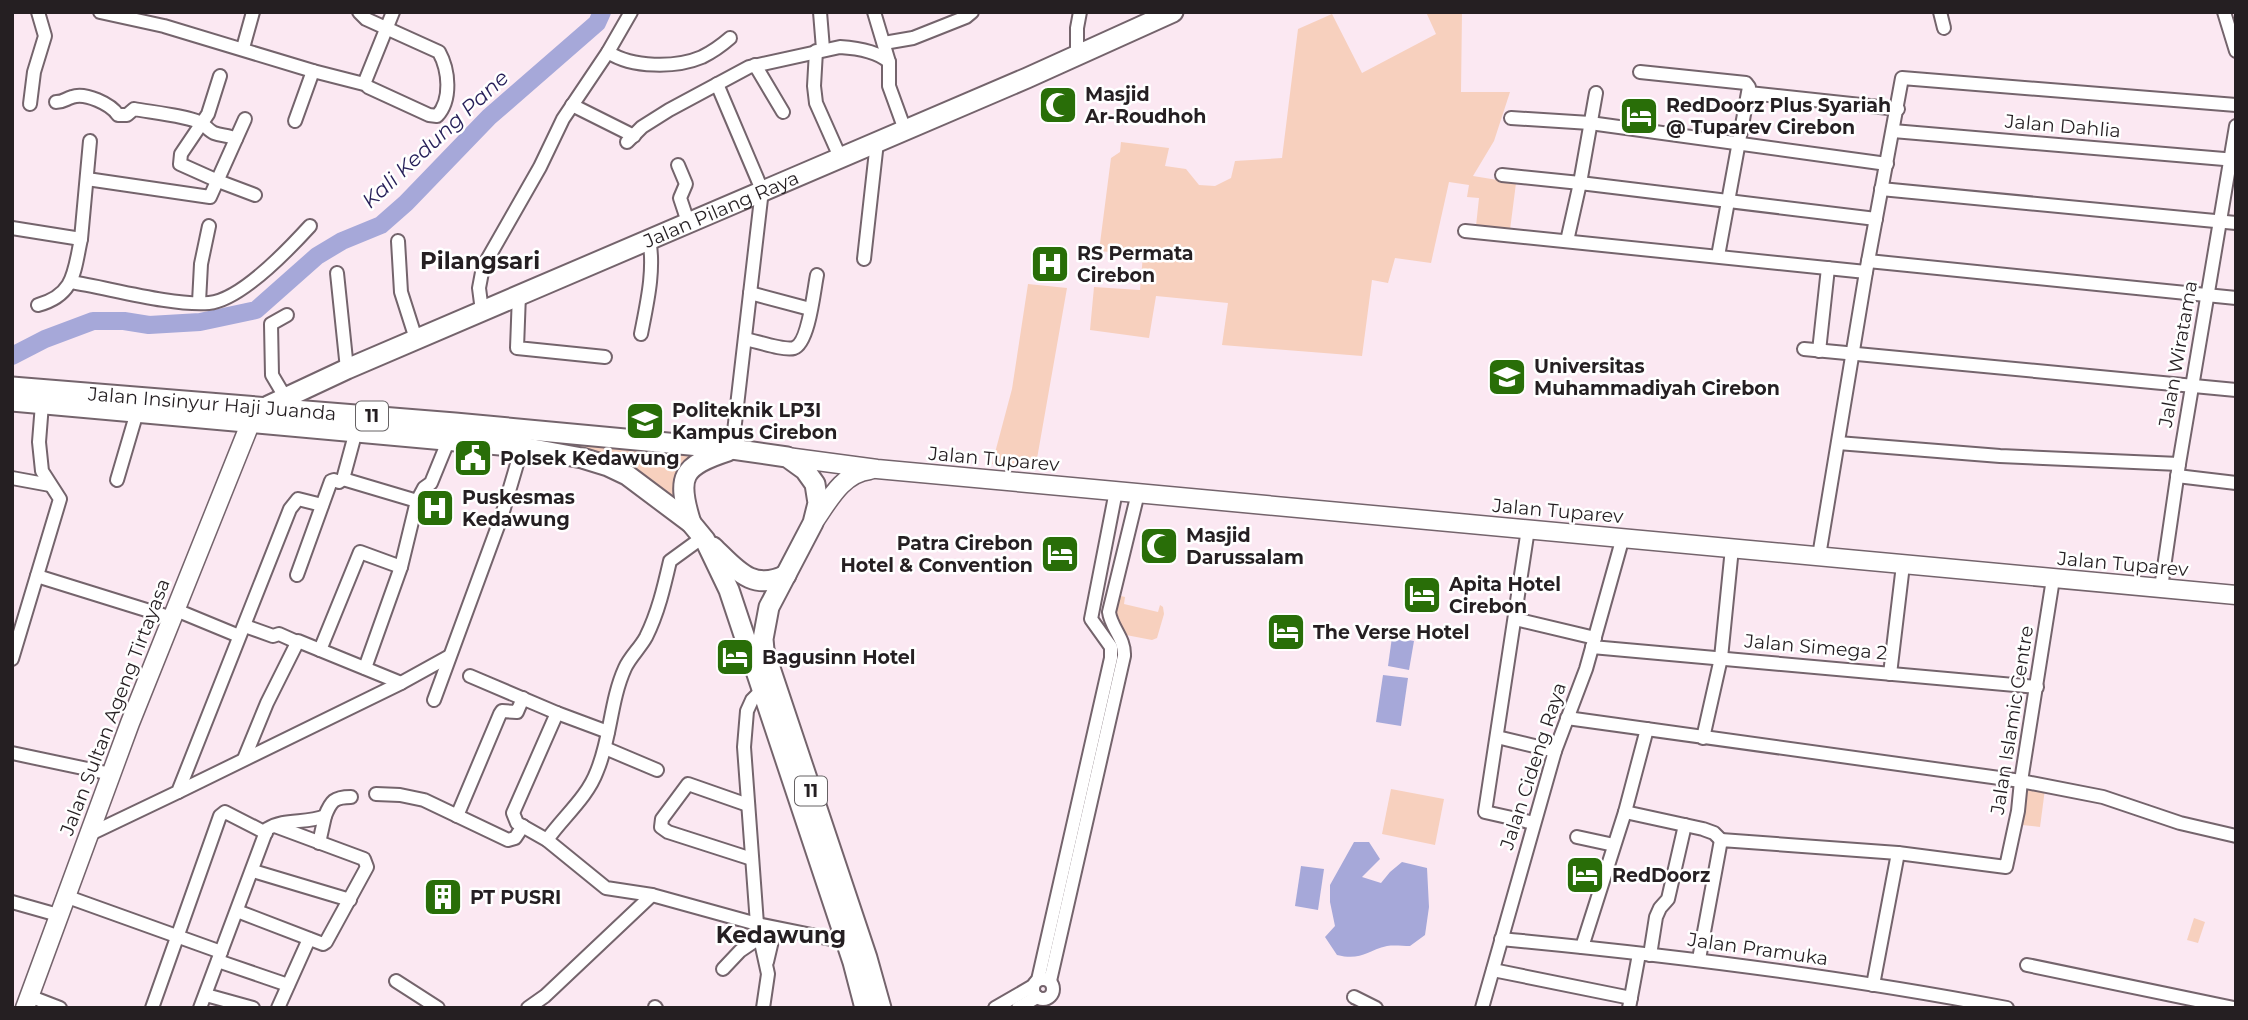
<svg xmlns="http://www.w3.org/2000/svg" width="2248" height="1020" font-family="Montserrat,sans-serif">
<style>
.green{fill:#f7d0be}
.water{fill:#a6a8d9}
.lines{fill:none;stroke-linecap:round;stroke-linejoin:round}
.river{stroke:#a6a8d9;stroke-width:18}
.minor-casing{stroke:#74646c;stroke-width:16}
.primary-casing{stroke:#74646c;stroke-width:21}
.trunk-casing{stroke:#74646c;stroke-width:23}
.minor{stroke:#fff;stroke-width:12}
.primary{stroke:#fff;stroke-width:18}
.trunk{stroke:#fff;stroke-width:19}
.labels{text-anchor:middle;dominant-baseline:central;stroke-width:5;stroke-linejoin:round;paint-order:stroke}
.shield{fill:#fff;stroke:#666264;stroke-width:2}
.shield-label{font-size:18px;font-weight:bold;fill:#251f22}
.poi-label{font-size:19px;font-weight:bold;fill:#251f22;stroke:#fff;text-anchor:start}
.street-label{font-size:19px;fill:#251f22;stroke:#fff}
.water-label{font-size:21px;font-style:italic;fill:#251e58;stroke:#fff}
.quarter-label{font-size:23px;font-weight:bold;fill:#251f22;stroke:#fff}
</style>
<rect width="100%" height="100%" fill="#fbe8f2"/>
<g class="green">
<path d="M1426 12H1462L1461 92H1510L1494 141 1473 176 1516 183 1510 230 1476 226 1479 198 1467 197 1469 185 1449 182 1431 263 1395 258 1388 283 1372 280 1362 356 1222 345 1228 303 1156 296 1149 338 1090 330 1094 287 1140 290 1143 255 1099 251 1111 158 1120 152 1121 142 1169 148 1165 166 1186 169 1199 185 1215 186 1231 178 1235 161 1282 158 1298 29 1332 14 1362 73 1436 34Z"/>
<path d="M1028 284 1067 288 1035 470 992 464 1012 389Z"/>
<path d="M555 441 701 454 677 480 673 499C639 465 600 452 555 441Z"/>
<path d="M1121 596 1125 597 1124 604 1158 612 1160 605 1163 607 1164 614 1157 638 1152 640 1126 635C1116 621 1114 612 1121 596Z"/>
<path d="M2028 787 2045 789 2040 827 2022 825Z"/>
<path d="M1391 789 1444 799 1435 845 1382 834Z"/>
<path d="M2194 918 2205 922 2198 943 2187 940Z"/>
</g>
<g class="water">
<path d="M1392 637 1414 641 1409 670 1388 666Z"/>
<path d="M1383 675 1408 678 1401 726 1376 722Z"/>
<path d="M1354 842H1369L1380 859 1362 877 1381 883 1390 872 1402 862 1427 868 1429 907 1425 935 1410 946C1403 946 1394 945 1387 946 1366 951 1361 961 1337 955L1325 937 1335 926 1330 902V885Z"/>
<path d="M1301 866 1324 869 1318 910 1295 906Z"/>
</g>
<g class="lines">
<path class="river" d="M12 356 45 339 93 321H124L149 325 200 322 256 310 317 256 342 241 381 225 406 203 489 117 597 23 602 12"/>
<g class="minor-casing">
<g id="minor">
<path d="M100 12 164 26 313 71 364 84 393 12"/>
<path d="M359 12 366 19 439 52C449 70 452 100 437 116L429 115 368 87"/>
<path d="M820 12 823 49"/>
<path d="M874 12 889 62V86L905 130"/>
<path d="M1940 12 1944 28"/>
<path d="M2224 12 2236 51"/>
<path d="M884 43 913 38 966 17 972 12"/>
<path d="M243 48 253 12"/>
<path d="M816 51 814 86 816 103 840 157"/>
<path d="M608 52C632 68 676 68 702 57 712 52 722 45 730 38"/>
<path d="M1077 54V28L1080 12"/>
<path d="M755 65 783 112"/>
<path d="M1640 72 1746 83 1749 87 1718 256"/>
<path d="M220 76 208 114 181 154 180 164 218 181 255 195"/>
<path d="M717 84 762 190 732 449"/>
<path d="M1749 93 1898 109"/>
<path d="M56 102C64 102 65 99 72 97 85 92 111 104 118 115H127L134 109C150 112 189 116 201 123 206 126 209 131 214 133 222 136 228 135 236 139"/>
<path d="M30 104 34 72 45 36 38 12"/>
<path d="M572 105 634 136"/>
<path d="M1511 118 1590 123 1887 164"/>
<path d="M295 121 313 71"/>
<path d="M1893 131 2236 160"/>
<path d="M627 142 642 127 669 110 749 67 840 47C856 48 877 51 889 62"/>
<path d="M678 165 686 184 680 198 688 222"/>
<path d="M1502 175 1580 183 1596 93"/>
<path d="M87 179 210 197 245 119"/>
<path d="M1881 189 2236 223"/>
<path d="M12 228 81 239 90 141"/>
<path d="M1465 231 1866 272"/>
<path d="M398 241 401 292 416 339"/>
<path d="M1567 241 1580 183 1876 219"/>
<path d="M864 259 877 142"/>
<path d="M1868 261 2236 298"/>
<path d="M337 273 347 369"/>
<path d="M71 282C109 288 172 306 209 303 241 300 289 249 310 226"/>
<path d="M750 293 810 309"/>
<path d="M519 294 517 348 605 357"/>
<path d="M199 302 201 264 209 226"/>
<path d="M38 305C75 295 74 271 81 239"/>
<path d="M482 311 479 288 483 267 540 167 563 119 608 52 631 12"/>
<path d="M641 334C647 303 655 270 649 238"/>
<path d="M745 339C756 341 784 351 794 348 809 343 814 289 817 275"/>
<path d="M1804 349 2236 390"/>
<path d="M1819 351 1828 268"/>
<path d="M285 397 272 375 271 324 287 315"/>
<path d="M1838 443 2000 456 2179 464"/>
<path d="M2177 476 2236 483"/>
<path d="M12 478 50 485"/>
<path d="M343 479 417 501"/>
<path d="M117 480 137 412"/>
<path d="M1528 529 1485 812 1534 823"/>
<path d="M1819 556 1866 272 1902 78 2236 105"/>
<path d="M297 575 331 481 334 480 339 482 343 479 356 431"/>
<path d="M37 576 172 618"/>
<path d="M2161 588 2179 464 2236 126"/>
<path d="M176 610 239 636"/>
<path d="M1515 619 1595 638"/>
<path d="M245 626 273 636 279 634 297 642"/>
<path d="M1592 647 2037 687"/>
<path d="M320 650 360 552 401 567"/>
<path d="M12 659 60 499 42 471 39 442 42 404"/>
<path d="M365 668 401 567 417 501 424 488 431 483 449 439"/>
<path d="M1890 674 1903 565"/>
<path d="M470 676 557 713 513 813 517 823 547 840 606 888 652 895 757 924 846 942"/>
<path d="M763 689 752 700 747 711 744 747 757 924 768 974 763 1008"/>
<path d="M434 700 502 515 522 447"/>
<path d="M557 713 608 732"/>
<path d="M1567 718 2021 781 2103 797 2180 823 2236 836"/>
<path d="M1497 737 1555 751"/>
<path d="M1703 738 1721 658 1732 548"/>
<path d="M605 748 657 770"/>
<path d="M12 753 111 774"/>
<path d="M244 759 267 703 298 641 401 683"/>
<path d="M178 792 401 683 448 657"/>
<path d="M376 794 400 795 424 800 508 840 515 838 523 826"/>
<path d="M748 805 688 784 662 819 661 827 668 832 752 859"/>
<path d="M1625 812 1703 829 1714 833 1721 840"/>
<path d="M457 816 500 714 502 711 517 712 523 698"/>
<path d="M88 835 178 792 290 509 298 499 322 505"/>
<path d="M1577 837 1614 845"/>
<path d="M547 840C563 817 587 798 597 771 611 738 610 701 625 668 630 657 640 648 646 637 658 613 664 587 670 561L703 537"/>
<path d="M319 843 325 816"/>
<path d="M253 871 350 900"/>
<path d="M65 896 221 952"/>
<path d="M12 902 58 915"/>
<path d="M237 911 323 944 326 942 367 867 364 859 275 826"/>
<path d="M1501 939C1671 955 1840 976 2007 1008"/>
<path d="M1582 947 1625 812 1647 729"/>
<path d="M1650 955 1656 917 1660 908 1668 899 1685 825"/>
<path d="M1699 959 1721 840 1898 853 2006 867 2018 811 2021 781 2053 579"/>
<path d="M218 961 288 985"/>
<path d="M767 962 775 928"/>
<path d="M2027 965 2234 1008"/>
<path d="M723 969 740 951 759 938"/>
<path d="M1493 970 1631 998"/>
<circle cx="1043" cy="989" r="10"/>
<path d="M1038 980 1111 658V647L1091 619 1116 491"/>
<path d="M396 981 438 1008"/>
<path d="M1050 981 1124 656C1125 638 1111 628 1109 612L1138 493"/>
<path d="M1873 985 1898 853"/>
<path d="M206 995 253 1008"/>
<path d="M29 996 60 1008"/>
<path d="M1354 997 1376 1008"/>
<path d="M655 1007 656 1008"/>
<path d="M152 1008 220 816 225 812 266 833"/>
<path d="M200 1008 267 829C285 818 306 824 325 816 331 801 334 797 351 797"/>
<path d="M278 1008 309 939"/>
<path d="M528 1008 545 996 652 895"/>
<path d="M995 1008 1033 986"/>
<path d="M1018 1008 1037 997"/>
<path d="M1482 1008 1555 751 1586 669 1623 537"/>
<path d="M1629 1008 1639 954"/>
</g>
</g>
<g class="primary-casing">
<g id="primary">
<path d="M787 457 877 469 2236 595"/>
<path d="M813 523C828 502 842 473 870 470"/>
<path d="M25 1008 130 723 250 424"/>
</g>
</g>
<g class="trunk-casing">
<g id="trunk">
<path id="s1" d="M12 387 455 423 732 449 787 457 805 470 815 484 818 503 813 523 769 607 763 639 764 650 867 958 881 1008"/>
<path d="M12 401 522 447 582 458 608 466 627 475 691 523 705 540 729 590 853 962 865 1008"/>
<path id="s2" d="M268 406 347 369 1027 78 1173 12"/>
<path d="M691 523C676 476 682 466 728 451"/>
<path d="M713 547C736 569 752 592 786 575"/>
</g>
</g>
<use href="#minor" class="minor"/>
<use href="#primary" class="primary"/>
<use href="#trunk" class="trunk"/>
</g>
<defs>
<g id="mosque-square" transform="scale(2.0125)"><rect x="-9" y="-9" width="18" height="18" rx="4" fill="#296e08" stroke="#fff"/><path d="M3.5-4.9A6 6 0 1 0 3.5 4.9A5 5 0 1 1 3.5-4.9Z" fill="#fff"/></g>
<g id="hotel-square" transform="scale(2.0125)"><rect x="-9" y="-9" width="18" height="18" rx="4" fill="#296e08" stroke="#fff"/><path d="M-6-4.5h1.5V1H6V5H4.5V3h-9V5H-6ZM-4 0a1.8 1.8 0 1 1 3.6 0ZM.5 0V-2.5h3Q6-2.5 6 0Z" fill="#fff"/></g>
<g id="hospital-square" transform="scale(2.0125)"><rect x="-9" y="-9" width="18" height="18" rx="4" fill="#296e08" stroke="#fff"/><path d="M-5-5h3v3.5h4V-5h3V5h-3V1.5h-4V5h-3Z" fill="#fff"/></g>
<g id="university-square" transform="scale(2.0125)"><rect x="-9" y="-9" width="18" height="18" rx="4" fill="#296e08" stroke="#fff"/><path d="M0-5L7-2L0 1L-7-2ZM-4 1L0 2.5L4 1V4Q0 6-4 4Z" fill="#fff"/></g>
<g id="civic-square" transform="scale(2.0125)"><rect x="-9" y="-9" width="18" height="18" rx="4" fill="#296e08" stroke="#fff"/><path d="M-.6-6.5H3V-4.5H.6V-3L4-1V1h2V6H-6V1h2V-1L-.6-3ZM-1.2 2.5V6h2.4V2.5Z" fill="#fff"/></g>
<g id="building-square" transform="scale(2.0125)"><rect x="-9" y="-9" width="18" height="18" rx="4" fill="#296e08" stroke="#fff"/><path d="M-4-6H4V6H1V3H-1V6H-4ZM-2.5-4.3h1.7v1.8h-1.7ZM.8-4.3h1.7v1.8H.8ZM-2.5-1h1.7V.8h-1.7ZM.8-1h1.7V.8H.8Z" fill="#fff"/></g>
</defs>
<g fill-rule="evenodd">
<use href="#mosque-square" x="1058" y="105"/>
<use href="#hotel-square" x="1639" y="116"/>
<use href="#hospital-square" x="1050" y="264"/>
<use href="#university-square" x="1507" y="377"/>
<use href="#university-square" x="645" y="421"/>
<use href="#civic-square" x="473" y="458"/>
<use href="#hospital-square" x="435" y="508"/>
<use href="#mosque-square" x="1159" y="546"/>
<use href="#hotel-square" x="1060" y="554"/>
<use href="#hotel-square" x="1422" y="595"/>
<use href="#hotel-square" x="1286" y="632"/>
<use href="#hotel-square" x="735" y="657"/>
<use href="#hotel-square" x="1585" y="875"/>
<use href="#building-square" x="443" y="897"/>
</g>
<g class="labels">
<g class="shield">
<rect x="356" y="401.5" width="32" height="29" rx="5"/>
<rect x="795" y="776.5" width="32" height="29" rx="5"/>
</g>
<g class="shield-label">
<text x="372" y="416">11</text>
<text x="811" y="791">11</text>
</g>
<g class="poi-label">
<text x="1085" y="94">Masjid<tspan x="1085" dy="22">Ar-Roudhoh</tspan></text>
<text x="1666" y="105">RedDoorz Plus Syariah<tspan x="1666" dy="22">@ Tuparev Cirebon</tspan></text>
<text x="1077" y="253">RS Permata<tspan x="1077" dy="22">Cirebon</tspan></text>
<text x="1534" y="366">Universitas<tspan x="1534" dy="22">Muhammadiyah Cirebon</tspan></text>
<text x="672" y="410">Politeknik LP3I<tspan x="672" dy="22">Kampus Cirebon</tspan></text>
<text x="500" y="458">Polsek Kedawung</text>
<text x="462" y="497">Puskesmas<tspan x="462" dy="22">Kedawung</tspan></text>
<text x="1186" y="535">Masjid<tspan x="1186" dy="22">Darussalam</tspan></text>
<text x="1033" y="543" text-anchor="end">Patra Cirebon<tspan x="1033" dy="22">Hotel &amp; Convention</tspan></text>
<text x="1449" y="584">Apita Hotel<tspan x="1449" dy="22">Cirebon</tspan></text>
<text x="1313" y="632">The Verse Hotel</text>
<text x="762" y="657">Bagusinn Hotel</text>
<text x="1612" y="875">RedDoorz</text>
<text x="470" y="897">PT PUSRI</text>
</g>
<g class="street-label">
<text transform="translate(2063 126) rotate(5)">Jalan Dahlia</text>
<text stroke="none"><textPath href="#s2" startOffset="494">Jalan Pilang Raya</textPath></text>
<text transform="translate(2178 354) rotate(-80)">Jalan Wiratama</text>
<text stroke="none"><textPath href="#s1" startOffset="201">Jalan Insinyur Haji Juanda</textPath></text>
<text transform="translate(994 459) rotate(5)">Jalan Tuparev</text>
<text transform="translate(1558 511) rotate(5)">Jalan Tuparev</text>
<text transform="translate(2123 564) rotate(5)">Jalan Tuparev</text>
<text transform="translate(1816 647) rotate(5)">Jalan Simega 2</text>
<text transform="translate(115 707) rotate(-69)">Jalan Sultan Ageng Tirtayasa</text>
<text transform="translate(2012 720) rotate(-81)">Jalan Islamic Centre</text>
<text transform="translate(1533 766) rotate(-72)">Jalan Cideng Raya</text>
<text transform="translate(1758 949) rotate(8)">Jalan Pramuka</text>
</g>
<g class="water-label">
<text transform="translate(435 139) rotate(-43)">Kali Kedung Pane</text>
</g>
<g class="quarter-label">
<text x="480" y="261">Pilangsari</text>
<text x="781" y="935">Kedawung</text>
</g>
</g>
<rect width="2248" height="1020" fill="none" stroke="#251f22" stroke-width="28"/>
</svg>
